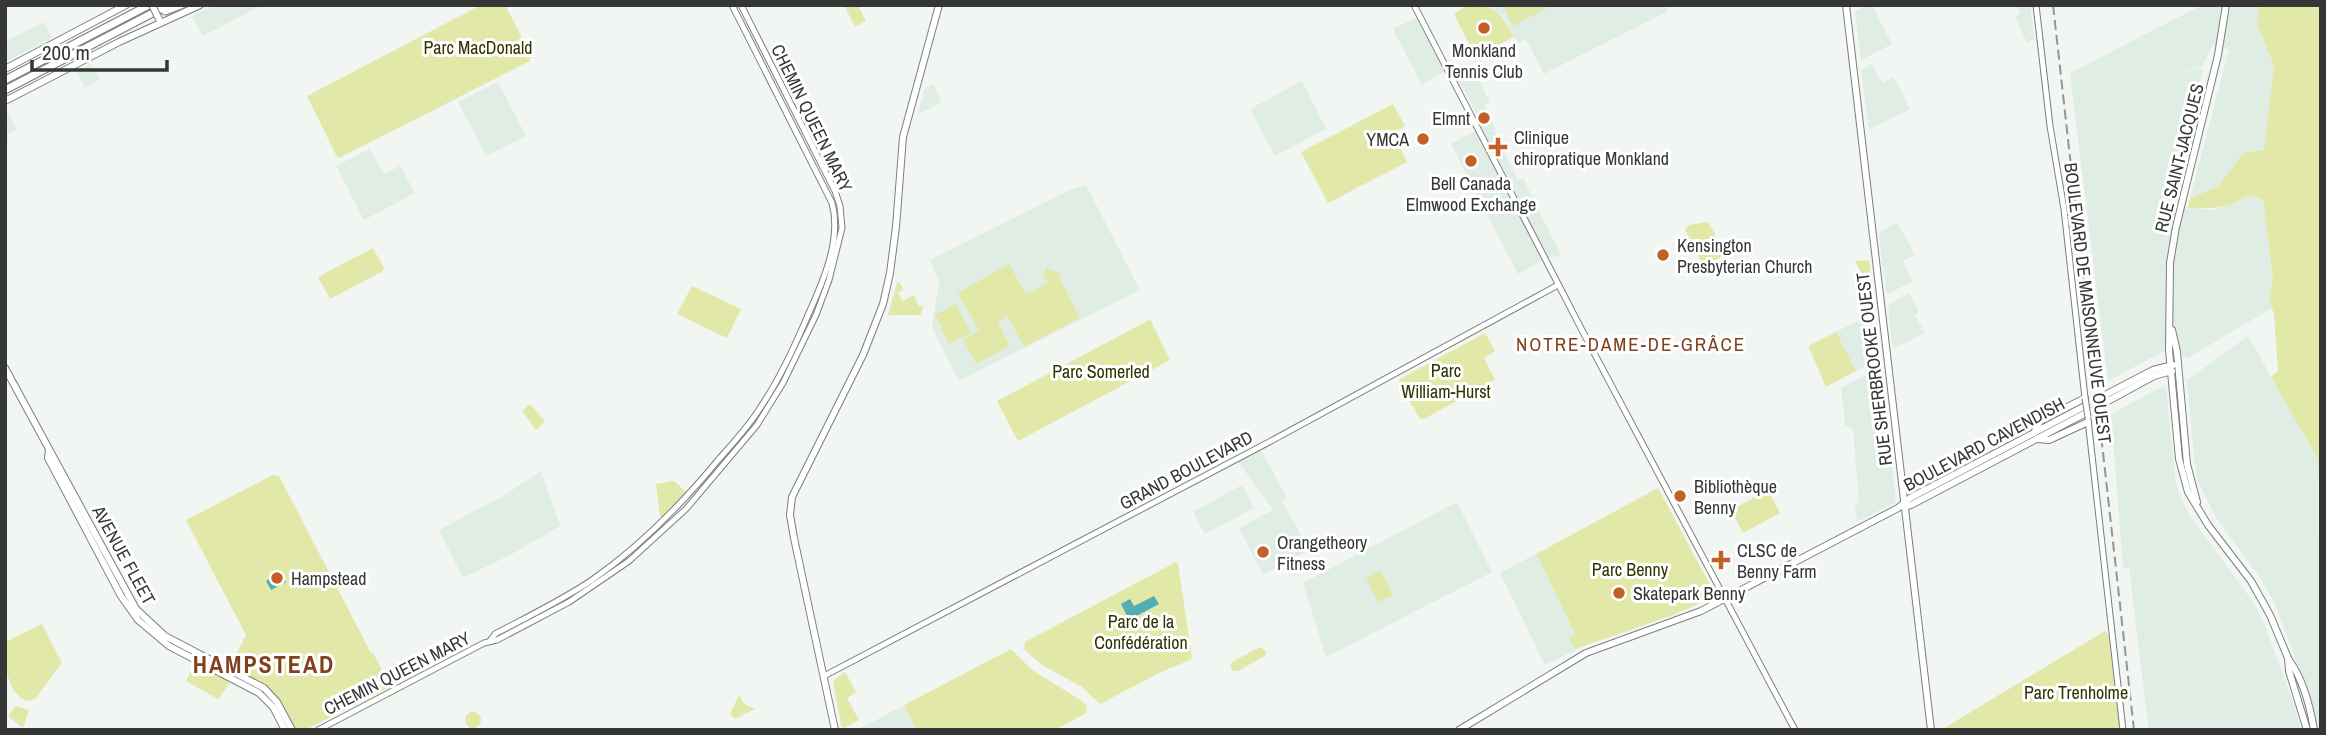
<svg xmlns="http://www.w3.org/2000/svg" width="2326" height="735" font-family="'Archivo Narrow',sans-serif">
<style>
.built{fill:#e0ede4}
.green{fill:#e2e8a7}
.water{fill:#53aeb4}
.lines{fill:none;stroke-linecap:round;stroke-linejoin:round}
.major-tunnel{stroke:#cbd0cc;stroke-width:6;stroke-dasharray:6 3;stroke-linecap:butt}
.minor-casing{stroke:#7a7f7c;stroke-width:7}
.major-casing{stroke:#7a7f7c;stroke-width:8}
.highway-casing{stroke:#7a7f7c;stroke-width:9}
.minor{stroke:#fff;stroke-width:5}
.major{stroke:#fff;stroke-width:6}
.highway{stroke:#fff;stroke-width:7}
.rail{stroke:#929593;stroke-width:2;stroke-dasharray:10 5;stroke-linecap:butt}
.minor-bridge-casing{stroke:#7a7f7c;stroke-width:7;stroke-linecap:butt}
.major-bridge-casing{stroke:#7a7f7c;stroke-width:8;stroke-linecap:butt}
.minor-bridge{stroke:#fff;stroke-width:5}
.major-bridge{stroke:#fff;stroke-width:6}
.poi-dot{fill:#c35f29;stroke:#fff;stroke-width:2.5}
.labels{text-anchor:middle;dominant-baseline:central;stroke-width:6;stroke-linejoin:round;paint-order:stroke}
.park-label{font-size:18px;fill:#303200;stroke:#fff}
.poi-label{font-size:18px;fill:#353736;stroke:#fff;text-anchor:start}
.street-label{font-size:18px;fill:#353736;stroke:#fff}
.neighbourhood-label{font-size:19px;letter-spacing:2px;fill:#81411f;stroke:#fff}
.district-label{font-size:24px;font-weight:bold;letter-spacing:2px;fill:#81411f;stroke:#fff}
</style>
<rect width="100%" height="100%" fill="#f1f6f2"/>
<g class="built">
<path d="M215 5H263L203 36 192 16Z"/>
<path d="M1488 5H1665L1668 11 1544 74 1526 39 1518 43 1504 17Z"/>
<path d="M1866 5H1872L1892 44 1861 60 1855 14 1856 11Z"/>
<path d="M2016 5H2030L2034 39 2027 43 2015 16 2021 14Z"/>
<path d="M2202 5H2259L2257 24 2274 66 2264 150 2243 153 2219 186 2190 198 2229 50 2213 45 2202 66 2171 75 2201 68 2203 70 2168 210 2196 208 2213 210 2241 200 2248 195 2263 199 2273 280 2271 290 2272 308 2188 358 2182 356 2180 347 2164 351 2108 381 2070 73Z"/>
<path d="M1420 16 1447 70 1422 85 1393 29Z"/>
<path d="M44 22 52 38 5 62V42Z"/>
<path d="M91 64 100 79 85 88 77 72Z"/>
<path d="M1872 64 1882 83 1894 77 1910 109 1869 130 1861 71Z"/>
<path d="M1472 67 1490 102 1484 105 1496 129 1494 131 1518 180 1523 178 1561 255 1546 259 1518 274 1451 144 1478 129 1474 109 1461 85 1452 78Z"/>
<path d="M1302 81 1326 129 1275 156 1250 109Z"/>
<path d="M498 82 526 136 486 156 458 102Z"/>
<path d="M933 84 942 102 917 115 925 88Z"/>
<path d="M5 108 17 129 7 134 9 141 5 144Z"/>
<path d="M369 149 384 174 400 166 415 193 364 220 336 166Z"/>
<path d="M1086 185 1140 290 959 381 932 327 939 282 930 260 1072 189Z"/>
<path d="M1897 222 1915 255 1903 261 1913 281 1888 294 1886 291 1879 233Z"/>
<path d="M1909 293 1919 312 1915 315 1925 333 1895 348 1892 345 1888 305Z"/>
<path d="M1873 313 1879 358 1856 371 1836 332Z"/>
<path d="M2248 336 2318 459 2321 730H2318L2308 691 2275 604 2258 575 2215 516 2198 482 2194 458 2187 380Z"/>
<path d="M1878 368 1881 370 1896 502 1857 522 1855 505 1859 502 1853 429 1845 425 1841 388Z"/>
<path d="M2162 387 2166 388 2176 483 2182 500 2192 519 2254 603 2264 623 2295 708 2301 730H2247L2245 721 2246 730H2149L2129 568H2123L2111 414Z"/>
<path d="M1260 448 1287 498 1282 501 1309 550 1263 575 1239 528 1273 510 1237 460Z"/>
<path d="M541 471 560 526 512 554 463 578 439 530 503 496Z"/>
<path d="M1242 485 1254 508 1205 534 1193 512Z"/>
<path d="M1457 502 1492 572 1326 657 1303 583Z"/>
<path d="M1536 554 1582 647 1545 665 1500 573Z"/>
<path d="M904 705 917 730H858Z"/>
</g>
<g class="green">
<path d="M481 5H505L532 57 529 59 530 61 339 158 337 157 307 96Z"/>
<path d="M844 5H858L866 21 855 27Z"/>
<path d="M1468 5C1496 5 1501 13 1514 37L1476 57 1454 14Z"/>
<path d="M1503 5H1548L1549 7 1513 26Z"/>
<path d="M2259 5H2321V556L2318 459 2271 377 2278 371 2274 314 2269 300 2273 280 2263 199 2248 195C2227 210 2211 208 2188 208L2190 198 2219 186 2243 153 2264 150 2274 66 2257 24Z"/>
<path d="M1393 104 1405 126 1393 133 1407 162 1328 203 1301 152Z"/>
<path d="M1708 222 1721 245V257L1704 267 1685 230 1688 225Z"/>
<path d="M373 248 384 268 383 271 330 299 318 277Z"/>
<path d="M1869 260 1873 293 1872 294 1855 261Z"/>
<path d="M1009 264 1026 294 1050 282 1043 278 1047 268 1060 273 1059 277 1080 318 1024 347 1008 316 998 322 1010 346 976 364 963 339 979 330 958 293Z"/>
<path d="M900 282 903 290 898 293 902 301 914 295 919 306 923 305 921 315H888L897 283Z"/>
<path d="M692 286 741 309 727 338 677 314Z"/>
<path d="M956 304 971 333 949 344 935 315Z"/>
<path d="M1149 320 1151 321 1170 360 1018 441 997 401Z"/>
<path d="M1836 332 1856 371 1826 387 1808 346Z"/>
<path d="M1485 333 1495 351 1484 358 1495 380 1424 419 1419 418 1399 382 1400 379Z"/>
<path d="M530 404 545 421 536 430 522 411Z"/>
<path d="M273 475 279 476 371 653H373L391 687 305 730H296C278 694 265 684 230 666L246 635 186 520Z"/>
<path d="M674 481 687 493 662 519 660 516 656 484Z"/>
<path d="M1658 488 1716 596 1673 615 1575 649 1569 638 1576 635 1536 554Z"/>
<path d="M1768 490 1780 513 1743 533 1731 510Z"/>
<path d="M1176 562 1178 564 1192 657 1190 660 1161 672 1100 704 1082 687 1042 665 1024 649 1025 642Z"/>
<path d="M1380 570 1393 595 1378 602 1366 578Z"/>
<path d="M42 624 62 663 35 699 26 701C5 690 5 662 5 642Z"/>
<path d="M2105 631 2109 635 2120 730H1941Z"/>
<path d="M1260 647 1266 651 1265 656 1238 671H1233L1230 666 1232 662Z"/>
<path d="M1011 649 1032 670 1082 701 1087 706 1086 713 1055 730H917L904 705Z"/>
<path d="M195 663 231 681 218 699 186 681Z"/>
<path d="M845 672 856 692 847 698 859 720 844 728 841 725 833 681Z"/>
<path d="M739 695 744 704 755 709 735 719 730 714Z"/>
<path d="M16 706 29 710 23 728 9 717 10 713Z"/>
<circle cx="473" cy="720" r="8"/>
</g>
<g class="water">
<path d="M279 570 286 582 271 590 266 581 275 576 273 573Z"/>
<path d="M1154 596 1159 604 1129 620 1121 604 1130 599 1134 606Z"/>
</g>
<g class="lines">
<g class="major-tunnel">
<path d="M2084 406 2107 394"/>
<path d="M2084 414 2108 401"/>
</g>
<g class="minor-casing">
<g id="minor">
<path d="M1414 5 1585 336 1795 730"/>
<path d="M2036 5 2050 126 2064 209 2085 398"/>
<path d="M2088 420 2123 730"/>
<path d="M490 641 495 634C527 617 561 601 592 580 641 546 681 505 719 459 734 442 750 425 762 405 781 377 795 346 808 315 823 282 842 239 832 203L732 5"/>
<path d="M824 676 1271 441 1558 285"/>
<path d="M318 730 484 643 497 640 569 602 629 561 686 509 757 425 783 383 816 315 829 280 842 228 840 206 835 191 741 5"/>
</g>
</g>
<g class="major-casing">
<g id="major">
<path d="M1846 5 1931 730"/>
<path d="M2226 5 2218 55 2176 227 2170 263 2169 350 2179 459 2188 492 2208 525 2251 581 2270 615 2288 658 2289 671 2307 730"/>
<path d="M5 69 126 5"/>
<path d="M5 101 119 42 200 5"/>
<path d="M2172 330 2177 352 2187 464 2197 502"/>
<path d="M5 368 136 609 165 636 264 688 277 702 292 730"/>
<path d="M2107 394 2153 370 2173 365"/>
<path d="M2108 401 2154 376 2172 371"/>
<path d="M2034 433 2040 421 2085 398"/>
<path d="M2037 439 2049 440 2088 422"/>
<path d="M49 450 48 458 121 596 138 620 169 646 259 693 273 707 285 730"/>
<path d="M1903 507 1911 505 2084 414"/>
<path d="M2289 660C2303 679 2310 706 2314 730"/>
<path d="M835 730 794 538 790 515 792 497 863 355 883 304 890 273 896 227 903 137 939 5"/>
<path d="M1459 730 1586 653 1701 611 1898 508 1910 498 2083 407"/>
</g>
</g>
<g class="highway-casing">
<g id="highway">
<path d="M165 11 181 5"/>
<path d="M5 80 149 5"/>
<path d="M5 90 168 5"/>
</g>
</g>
<use href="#minor" class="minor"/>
<use href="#major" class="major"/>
<use href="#highway" class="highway"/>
<path class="rail" d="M2053 5 2134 730"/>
<g class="minor-bridge-casing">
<path id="minor-bridge" d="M2085 398 2088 417"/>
</g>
<g class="major-bridge-casing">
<path id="major-bridge" d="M152 5 159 19"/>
</g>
<use href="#minor-bridge" class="minor-bridge"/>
<use href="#major-bridge" class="major-bridge"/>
</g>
<g class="poi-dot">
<circle cx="1484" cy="28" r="7"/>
<circle cx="1484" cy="118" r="7"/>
<circle cx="1423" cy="139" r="7"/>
<path d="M1494.5 136.5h7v7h7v7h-7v7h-7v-7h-7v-7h7z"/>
<circle cx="1471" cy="161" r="7"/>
<circle cx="1663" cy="255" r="7"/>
<circle cx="1680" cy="496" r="7"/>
<circle cx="1263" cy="552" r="7"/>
<path d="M1717.5 549.5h7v7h7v7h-7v7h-7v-7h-7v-7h7z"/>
<circle cx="277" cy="578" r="7"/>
<circle cx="1619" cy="593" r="7"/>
</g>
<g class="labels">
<g class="park-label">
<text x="478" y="47">Parc MacDonald</text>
<text x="1446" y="370">Parc<tspan x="1446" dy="21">William-Hurst</tspan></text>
<text x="1101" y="371">Parc Somerled</text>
<text x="1630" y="569">Parc Benny</text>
<text x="1141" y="621">Parc de la<tspan x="1141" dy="21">Confédération</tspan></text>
<text x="2076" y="692">Parc Trenholme</text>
</g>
<g class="poi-label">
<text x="1484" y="50" text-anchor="middle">Monkland<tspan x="1484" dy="21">Tennis Club</tspan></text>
<text x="1470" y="118" text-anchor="end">Elmnt</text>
<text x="1514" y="137">Clinique<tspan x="1514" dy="21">chiropratique Monkland</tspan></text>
<text x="1409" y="139" text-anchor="end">YMCA</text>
<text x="1471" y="183" text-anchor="middle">Bell Canada<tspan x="1471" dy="21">Elmwood Exchange</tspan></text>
<text x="1677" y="245">Kensington<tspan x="1677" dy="21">Presbyterian Church</tspan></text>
<text x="1694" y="486">Bibliothèque<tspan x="1694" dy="21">Benny</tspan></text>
<text x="1277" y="542">Orangetheory<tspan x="1277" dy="21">Fitness</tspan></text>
<text x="1737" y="550">CLSC de<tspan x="1737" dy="21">Benny Farm</tspan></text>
<text x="291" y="578">Hampstead</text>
<text x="1633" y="593">Skatepark Benny</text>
</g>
<g class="street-label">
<text transform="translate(812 118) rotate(64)">CHEMIN QUEEN MARY</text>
<text transform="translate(2179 158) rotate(-76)">RUE SAINT-JACQUES</text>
<text transform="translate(2088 303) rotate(83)">BOULEVARD DE MAISONNEUVE OUEST</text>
<text transform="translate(1874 369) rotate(-97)">RUE SHERBROOKE OUEST</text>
<text transform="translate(1984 444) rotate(-28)">BOULEVARD CAVENDISH</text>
<text transform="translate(1186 470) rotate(-28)">GRAND BOULEVARD</text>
<text transform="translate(124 555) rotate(61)">AVENUE FLEET</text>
<text transform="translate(397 673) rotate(-27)">CHEMIN QUEEN MARY</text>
</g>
<g class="neighbourhood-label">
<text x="1631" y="344">NOTRE-DAME-DE-GRÂCE</text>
</g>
<g class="district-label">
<text x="264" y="664">HAMPSTEAD</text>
</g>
</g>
<rect width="2326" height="735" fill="none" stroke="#353736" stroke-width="14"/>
<path d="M32 60v10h135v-10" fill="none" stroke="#353736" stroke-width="3.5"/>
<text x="42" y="60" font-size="21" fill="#353736" stroke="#ffffff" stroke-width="5" paint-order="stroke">200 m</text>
</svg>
